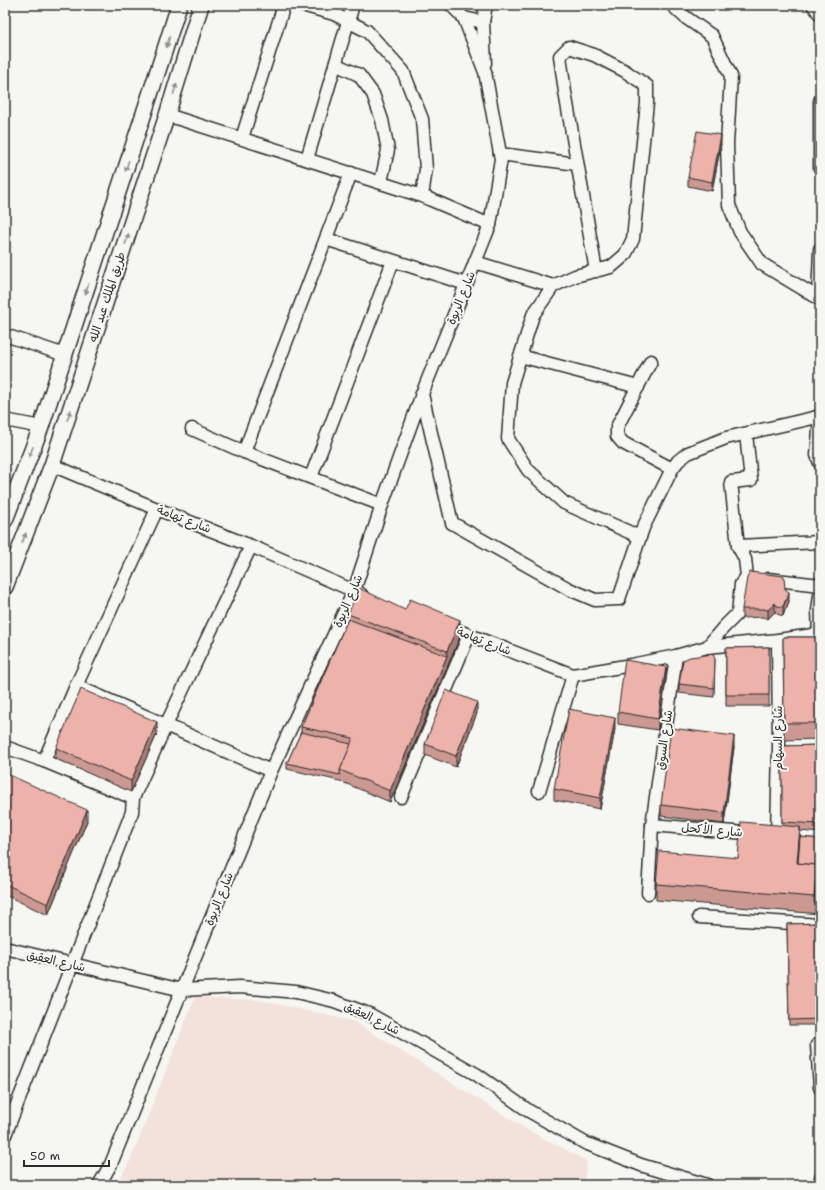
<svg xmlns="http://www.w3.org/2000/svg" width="825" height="1190" font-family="'Shantell Sans','Playpen Sans Arabic',sans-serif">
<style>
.built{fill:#f3e2dc}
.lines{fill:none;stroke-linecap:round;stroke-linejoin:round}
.minor-casing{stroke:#2b2b2b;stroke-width:15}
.major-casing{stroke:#2b2b2b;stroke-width:18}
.minor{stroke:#f6f6f2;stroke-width:12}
.major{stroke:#f6f6f2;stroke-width:15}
.wall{fill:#cc9992;stroke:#2b2b2b}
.shaded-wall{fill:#a67d77;stroke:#2b2b2b}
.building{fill:#edb2aa;stroke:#2b2b2b}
.oneway{fill:#90908e}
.labels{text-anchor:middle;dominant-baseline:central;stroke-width:4;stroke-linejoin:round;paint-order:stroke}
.street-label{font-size:12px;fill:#2b2b2b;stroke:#f6f6f2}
</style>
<rect width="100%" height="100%" fill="#f6f6f2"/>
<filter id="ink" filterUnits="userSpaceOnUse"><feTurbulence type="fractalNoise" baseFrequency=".025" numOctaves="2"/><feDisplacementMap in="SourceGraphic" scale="8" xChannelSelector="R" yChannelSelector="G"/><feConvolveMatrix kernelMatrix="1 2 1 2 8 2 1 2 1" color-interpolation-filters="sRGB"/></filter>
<g filter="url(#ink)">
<path class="built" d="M195 997 259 1000 353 1021 528 1130 587 1161 583 1185H116L131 1159Z"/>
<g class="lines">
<g class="minor-casing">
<g id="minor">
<path d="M302 5 334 14 367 31 403 71 422 119 426 169 422 196"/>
<path d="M672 5 685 17 712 36 731 76 727 144 729 205 740 232 762 264 820 299"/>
<path d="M813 5 820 14"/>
<path d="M464 18 483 22 486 5"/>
<path d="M483 22 485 63"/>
<path d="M335 64 359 75 373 94 382 120 388 150 381 182"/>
<path d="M820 101V168"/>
<path d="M167 115 422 196 490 225"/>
<path d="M242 138 284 5"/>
<path d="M500 154 577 164"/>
<path d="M307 159 353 5"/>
<path d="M326 239 466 284"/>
<path d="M475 262 553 286 533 315 512 383 508 439 528 470 564 503 640 537"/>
<path d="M553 286 575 276 611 267 625 255 633 239 647 103V86L625 71 594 55 569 47 560 56 565 92 596 271"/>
<path d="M818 298 820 249"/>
<path d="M5 335 65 355"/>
<path d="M520 356 638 387"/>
<path d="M651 361 617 427V436L623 443 672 469"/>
<path d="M422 394 452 523 569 589 595 600 619 599 643 528 672 469 678 461 688 453 726 438 813 418 820 416"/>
<path d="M820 416 817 455 820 463"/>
<path d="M5 420 41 427"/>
<path d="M192 429 244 452 382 505"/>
<path d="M244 452 351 173"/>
<path d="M52 465 157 509 251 546 361 594"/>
<path d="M311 477 393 261"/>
<path d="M738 546 820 542"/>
<path d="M768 579 820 585"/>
<path d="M446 626 573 675 631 665 676 656 707 647 778 640 820 634"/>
<path d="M819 634 818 611 820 595"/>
<path d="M707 647 723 628 738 613 741 584 747 576 745 559 738 546 731 482 751 480 746 434"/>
<path d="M76 686 271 771"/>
<path d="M5 747 44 761 133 798"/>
<path d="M44 761 76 686 157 509"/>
<path d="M539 791 573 675"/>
<path d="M401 797 469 635"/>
<path d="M652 825 757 834"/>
<path d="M777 835 779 747 778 640"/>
<path d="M648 893 652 825 676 656"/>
<path d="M699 917 820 925"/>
<path d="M5 948 182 990 240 987 296 992 334 1001 369 1014 476 1074 529 1111 585 1143 641 1165 707 1185"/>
<path d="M817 1045 820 1088"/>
<path d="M5 1135 132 812 133 798 166 725 251 546"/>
<path d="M99 1185 111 1164 271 771 354 591 382 505 422 394 490 225 501 159 485 72 464 18 451 5"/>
</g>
</g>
<g class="major-casing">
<g id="major">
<path d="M5 520 41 427 166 46 179 5"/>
<path d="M5 587 52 465 167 115 201 5"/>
</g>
</g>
<use href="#minor" class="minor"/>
<use href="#major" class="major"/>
</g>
<g class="wall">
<path d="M721 144 712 191 688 186V177Z"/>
<path d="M785 589 789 601 787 608 785 610 783 616 777 614 775 612 768 619 763 617 742 618V609Z"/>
<path d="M348 614 460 637 390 802 340 781 287 769V763L301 732V727L348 619Z"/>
<path d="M783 637H820V739L784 740Z"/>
<path d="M769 647V706H726V648Z"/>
<path d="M715 659 714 697 679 693V684Z"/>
<path d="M666 678 658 730 618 724V712Z"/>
<path d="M477 713 456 767 425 755V744Z"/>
<path d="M615 729 600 809 554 800V789Z"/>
<path d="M157 734 131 792 56 759V748Z"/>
<path d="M820 745V833L800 831V837L820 839V914L656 900V884L738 858 782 825V746Z"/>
<path d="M734 747 724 824 661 816V805Z"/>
<path d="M5 773 87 821 48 915 5 895V818L6 816H5Z"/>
<path d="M820 923V1025H789L787 924Z"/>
<path d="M820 1156V1185H813V1181Z"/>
</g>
<g class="shaded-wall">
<path d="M721 135V144L712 191V182Z"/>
<path d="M789 592V601L787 608 785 610 783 616V607Z"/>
<path d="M775 603V612L768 619V610Z"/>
<path d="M460 620V637L390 802V791L447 656V651Z"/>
<path d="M666 667V678L658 730V719Z"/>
<path d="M477 702V713L456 767V756Z"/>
<path d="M615 718V729L600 809V798Z"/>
<path d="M157 722V734L131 792V781Z"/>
<path d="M734 736V747L724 824V813Z"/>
<path d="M87 810V821L48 915V904Z"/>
<path d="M800 827V843L797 874V863Z"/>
</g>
<g class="building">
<path d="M697 131 721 135 712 182 688 177Z"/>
<path d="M750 572 784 576 785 589 789 592 787 600 785 601 783 607 777 606 775 603 768 610 763 609H742L747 578Z"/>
<path d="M359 588 405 610 410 599 460 620 447 651 348 614Z"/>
<path d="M348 619 447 656 390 791 340 770 353 738 301 727Z"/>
<path d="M783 637H820V723H784Z"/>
<path d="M769 647V695H726V648Z"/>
<path d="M713 654 715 659 714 688 679 684 683 660 690 657Z"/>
<path d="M625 660 666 667 658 719 618 712Z"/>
<path d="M81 689 157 722 131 781 56 748Z"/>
<path d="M446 690 477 702 456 756 425 744Z"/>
<path d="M569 709 615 718 600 798 554 789Z"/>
<path d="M671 728 734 736 724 813 661 805Z"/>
<path d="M301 732 351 744 340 770V775L287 763Z"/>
<path d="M820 745V824L782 822V746Z"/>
<path d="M5 773 87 810 48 904 5 884V818L9 806 5 805Z"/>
<path d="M741 822 800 827 797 863 817 865 814 897 656 884 659 851 738 858Z"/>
<path d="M800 837 820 839V870H817V865L798 863Z"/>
<path d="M817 870H820V903H814Z"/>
<path d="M820 923V1019L789 1020 787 924Z"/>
<path d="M820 1156V1183L813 1181Z"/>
</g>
<defs><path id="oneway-solid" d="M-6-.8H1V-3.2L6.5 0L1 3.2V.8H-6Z"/></defs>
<g class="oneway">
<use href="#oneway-solid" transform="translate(168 42) rotate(107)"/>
<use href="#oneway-solid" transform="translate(175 89) rotate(-73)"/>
<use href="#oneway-solid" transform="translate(127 166) rotate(108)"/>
<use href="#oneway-solid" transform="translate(127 239) rotate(-72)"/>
<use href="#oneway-solid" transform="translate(87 289) rotate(108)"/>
<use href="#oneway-solid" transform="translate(69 415) rotate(-72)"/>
<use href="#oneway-solid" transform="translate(31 452) rotate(111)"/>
<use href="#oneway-solid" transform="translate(24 538) rotate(-69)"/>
</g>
</g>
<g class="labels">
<g class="street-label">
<text transform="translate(107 297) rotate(-72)">طريق الملك عبد الله</text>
<text transform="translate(461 298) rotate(-68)">شارع الربوة</text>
<text transform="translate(184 519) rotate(21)">شارع تهامة</text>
<text transform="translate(348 601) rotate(-67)">شارع الربوة</text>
<text transform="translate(484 641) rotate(21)">شارع تهامة</text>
<text transform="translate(778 738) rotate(-90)">شارع السهام</text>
<text transform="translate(664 740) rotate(-82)">شارع السوق</text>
<text transform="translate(712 830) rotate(5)">شارع الأكحل</text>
<text transform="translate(219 899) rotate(-68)">شارع الربوة</text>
<text transform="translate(56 961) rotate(13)">شارع العقيق</text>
<text transform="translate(372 1018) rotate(26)">شارع العقيق</text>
</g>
</g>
<rect width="825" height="1190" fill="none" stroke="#f6f6f2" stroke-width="20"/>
<rect x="10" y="10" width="805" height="1170" fill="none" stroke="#2b2b2b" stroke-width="1.5" filter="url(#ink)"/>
<path d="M24 1160v6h85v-6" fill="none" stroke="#2b2b2b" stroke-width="2"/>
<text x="30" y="1160" font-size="12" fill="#2b2b2b" stroke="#f6f6f2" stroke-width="3" paint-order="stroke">50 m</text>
</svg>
